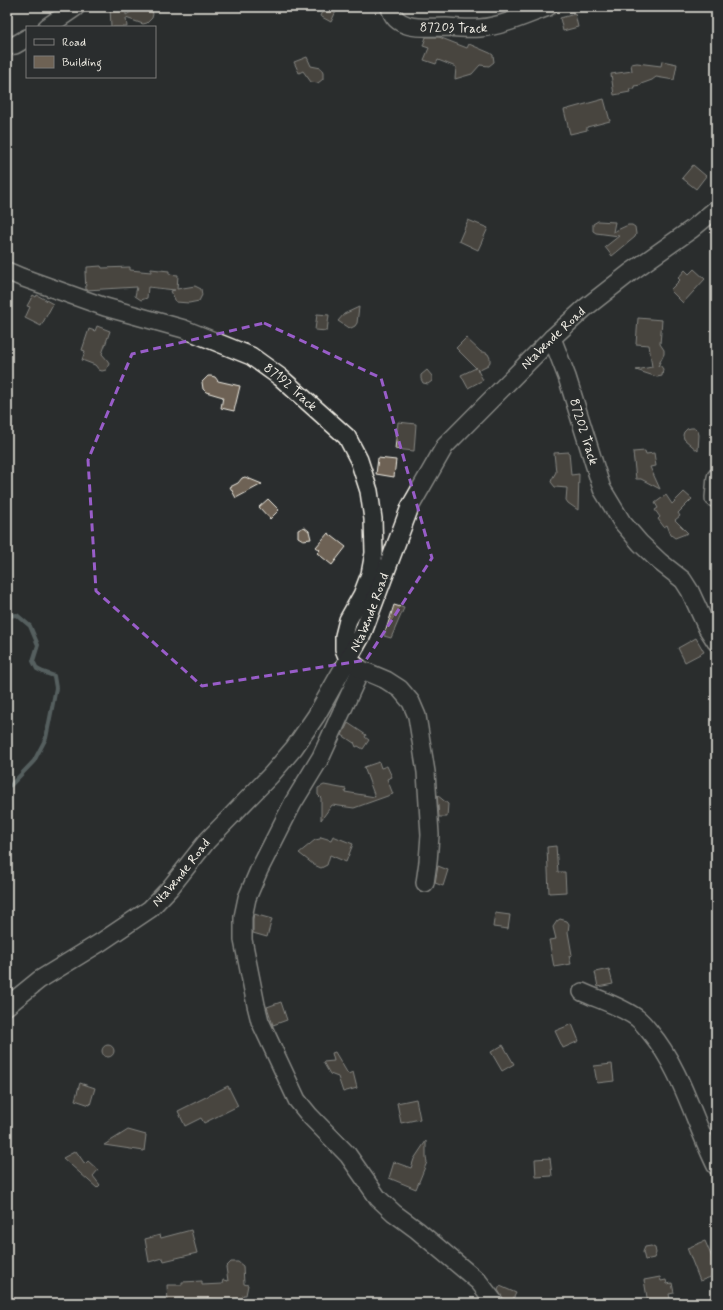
<svg xmlns="http://www.w3.org/2000/svg" width="723" height="1310" font-family="Mynerve,sans-serif">
<style>
.lines{fill:none;stroke-linecap:round;stroke-linejoin:round}
.stream{stroke:#8b9c9b;stroke-width:4}
.building{fill:#6e6254;stroke:#f4f1e8}
.minor-casing{stroke:#f4f1e8;stroke-width:20}
.minor{stroke:#2a2d2e;stroke-width:17}
.marked{fill:none;stroke:#995dc9;stroke-width:3;stroke-dasharray:8 5;stroke-linejoin:round}
.labels{text-anchor:middle;dominant-baseline:central;stroke-width:3;stroke-linejoin:round;paint-order:stroke}
.street-label{font-size:13px;fill:#f4f1e8;stroke:#2a2d2e}
</style>
<rect width="100%" height="100%" fill="#2a2d2e"/>
<filter id="ink" filterUnits="userSpaceOnUse"><feTurbulence type="fractalNoise" baseFrequency=".025" numOctaves="2"/><feDisplacementMap in="SourceGraphic" scale="8" xChannelSelector="R" yChannelSelector="G"/><feConvolveMatrix kernelMatrix="1 2 1 2 8 2 1 2 1" color-interpolation-filters="sRGB"/></filter>
<g filter="url(#ink)">
<g class="lines">
<path class="stream" d="M7 616 17 615 30 626 38 645 33 661 37 669 43 672 54 676 56 688 46 738 34 761 11 785 7 786"/>
</g>
<g class="building">
<path d="M110 7H126V15L139 7H150L153 14 152 18 147 23 143 24 126 18 127 27H111Z"/>
<path d="M324 7H338L331 22 320 16Z"/>
<path d="M575 14 578 27 563 31 560 18Z"/>
<path d="M426 37H439L467 48 469 44 490 53 493 55 494 62 489 66 480 65 472 74 455 79 456 67 438 60 436 64 424 60 429 48 423 46Z"/>
<path d="M307 57 311 66 321 68 323 72V79L318 83 311 82 303 71 299 73 294 62Z"/>
<path d="M662 61 677 64 674 80 656 77 652 80 641 84V85L634 86 635 89H629L630 92 614 95 611 74 632 71 631 64 637 63 661 66Z"/>
<path d="M604 99 610 121 587 127V130L570 134 564 110Z"/>
<path d="M693 165 706 176 696 189 682 178Z"/>
<path d="M468 220 488 228 478 250 459 241Z"/>
<path d="M598 221 615 222 613 232 628 225H632L635 227 636 234 635 237 612 256 605 247 619 236 596 233 593 231V224Z"/>
<path d="M101 266 102 268 130 267V270L151 272V269L169 271V274L178 275 177 289 195 286 201 289 202 295 199 301 189 303 176 302 171 291 175 290 148 287 147 298 141 300 135 296 137 287 86 290 85 272H87V267Z"/>
<path d="M694 269 705 279 683 303 670 290 680 280 678 278 685 270 689 274Z"/>
<path d="M33 295 36 297 37 295 53 304 41 326 25 318 30 307 27 306Z"/>
<path d="M359 307 357 323 355 326 351 328 347 327 338 321 344 314Z"/>
<path d="M317 314 329 315 327 331 315 330Z"/>
<path d="M638 318 662 320 660 344 664 350V354L658 366 660 365 663 369 662 376 657 377 636 370 652 367 649 345 636 344Z"/>
<path d="M97 326 110 331 102 354 108 361 109 364 106 370 102 371 99 370 95 365 82 360 85 351 82 350 89 329 95 331Z"/>
<path d="M466 338 481 352H484L488 354 490 358V362L488 365 478 370 477 369 483 380 468 388 461 375 476 368 456 348Z"/>
<path d="M427 370 432 376V381L428 384 423 383 421 379V375Z"/>
<path d="M208 376H211L215 377 218 381 240 386 234 411 221 408 223 397 206 392 203 389 202 382Z"/>
<path d="M398 422 416 424 414 451 395 449Z"/>
<path d="M691 428H695L698 431 699 435 698 451 684 439 683 435 684 432 687 429Z"/>
<path d="M645 451 646 454 654 453 656 466 650 467 660 489 641 479H636L633 452Z"/>
<path d="M569 452 571 475 579 474 578 510 568 503 566 500 567 488 555 487 551 482 552 479 556 472 554 453Z"/>
<path d="M378 458 396 460 394 477 376 474Z"/>
<path d="M245 477 262 484 236 498 230 487 238 483 242 478Z"/>
<path d="M684 492 692 499 678 513 680 516 675 520 688 533 675 538 671 535 667 525 664 527 658 519 660 517 655 510 658 508 655 503 666 495 672 504Z"/>
<path d="M268 499 279 510 270 519 259 507Z"/>
<path d="M304 527 309 531 311 539 303 540 298 537V530Z"/>
<path d="M328 533 346 547 332 565 317 553 320 550 316 547Z"/>
<path d="M394 605 404 608 391 638 384 636Z"/>
<path d="M696 638 704 652 685 662 678 648Z"/>
<path d="M348 723 366 735 365 737 369 740 363 749 358 746 356 747 354 742V743L342 735Z"/>
<path d="M379 762 381 768 387 766 392 777 387 779 393 794 354 808 332 805 321 820V798L318 795V788L324 785 346 789 345 792 375 797 364 767Z"/>
<path d="M437 795 448 804 447 817H439Z"/>
<path d="M333 836 353 844 346 862 330 855 327 865 321 868 314 865 299 853 315 840 320 839 321 837 331 840Z"/>
<path d="M556 846 558 872H565L566 892 549 893 547 847Z"/>
<path d="M438 866 448 870 443 886 435 883Z"/>
<path d="M495 913 510 915 508 929 493 927Z"/>
<path d="M254 914 272 919 267 937 253 933V919Z"/>
<path d="M560 919 567 921 569 924 568 932 572 955 569 956 571 964 554 967 549 940 556 939 553 927 557 921Z"/>
<path d="M609 969 613 984 598 987 595 972Z"/>
<path d="M281 1002 287 1020 273 1025 267 1007Z"/>
<path d="M572 1024 579 1041 563 1048 555 1031Z"/>
<circle cx="108" cy="1051" r="6"/>
<path d="M503 1045 514 1064 502 1071 491 1052Z"/>
<path d="M335 1052 348 1074 353 1072 357 1088 343 1092 338 1077 330 1074 323 1062 334 1061 332 1053Z"/>
<path d="M612 1064 614 1081 597 1083 594 1066Z"/>
<path d="M80 1083 95 1088 90 1105 75 1100Z"/>
<path d="M228 1086 238 1106 204 1123 201 1118 185 1126 178 1111Z"/>
<path d="M416 1099 420 1119 401 1123 397 1103Z"/>
<path d="M128 1130 146 1135 144 1151 104 1145Z"/>
<path d="M426 1141V1158L427 1162 416 1189 389 1178 394 1162 411 1168 414 1159Z"/>
<path d="M76 1151 85 1164 88 1161 98 1170 93 1176 100 1185 97 1188 63 1158Z"/>
<path d="M550 1158 552 1176 536 1177 535 1159Z"/>
<path d="M191 1230 197 1253 164 1261 163 1258 149 1262 145 1239 160 1235 161 1238Z"/>
<path d="M705 1241 716 1267V1275L700 1281 687 1248Z"/>
<path d="M651 1246 655 1248 656 1253 654 1258 645 1260 643 1252 645 1247Z"/>
<path d="M231 1262H238L243 1266 244 1284 248 1285 246 1295H243V1300L235 1299V1302L207 1298V1303H168L167 1285H182V1282L202 1281V1285L222 1284 223 1280 228 1281 226 1267Z"/>
<path d="M660 1277 661 1281 666 1280 667 1284 672 1283 674 1293 669 1294 671 1303H648L644 1280Z"/>
<path d="M500 1286 516 1293 511 1303 504 1300 498 1290Z"/>
</g>
<g class="lines">
<g class="minor-casing">
<g id="minor">
<path id="s1" d="M390 7C395 32 427 27 446 27 457 28 469 29 480 28 503 26 526 15 548 7"/>
<path d="M47 27 76 7"/>
<path d="M7 46 15 45 27 38"/>
<path id="s2" d="M7 271 21 277 105 307 184 329 251 356 280 377 347 437 359 460 369 491 373 519 374 553 370 574 362 595 348 620 344 636V649L348 659 360 669 358 676 321 757 293 803 259 870 247 898 243 917V940L256 1005 260 1021 297 1100 310 1116 348 1155 378 1198 394 1213 417 1230 479 1282 495 1303"/>
<path id="s3" d="M552 338 567 377 602 489 622 522 640 543 660 562 683 580 690 591 707 628 716 642"/>
<path d="M714 498 716 477"/>
<path d="M360 669 386 680 400 689 411 702 417 716 426 772 430 835 428 862 425 883"/>
<path d="M582 992C600 1000 621 1006 637 1018 642 1022 646 1027 650 1032 682 1070 694 1122 716 1166"/>
<path id="s4" d="M7 1006 39 980 101 942 150 909 170 888 207 841 271 775 294 748 316 716 362 635 410 507 445 446 552 338 585 308 631 272 692 229 716 209"/>
</g>
</g>
<use href="#minor" class="minor"/>
</g>
</g>
<path d="M0 0H723V1310H0ZM264 323 381 378 432 558 366 660 202 686 96 591 88 460 132 354Z" fill="#2a2d2e" fill-opacity=".55" fill-rule="evenodd"/>
<path class="marked" d="M264 323 381 378 432 558 366 660 202 686 96 591 88 460 132 354Z"/>
<g class="labels">
<g class="street-label">
<text stroke="none"><textPath href="#s1" startOffset="73">87203 Track</textPath></text>
<text stroke="none"><textPath href="#s4" startOffset="881">Ntabende Road</textPath></text>
<text stroke="none"><textPath href="#s2" startOffset="309">87192 Track</textPath></text>
<text stroke="none"><textPath href="#s3" startOffset="99">87202 Track</textPath></text>
<text stroke="none"><textPath href="#s4" startOffset="545">Ntabende Road</textPath></text>
<text stroke="none"><textPath href="#s4" startOffset="221">Ntabende Road</textPath></text>
</g>
</g>
<rect width="723" height="1310" fill="none" stroke="#2a2d2e" stroke-width="24"/>
<rect x="12" y="12" width="699" height="1286" fill="none" stroke="#f4f1e8" stroke-width="1.5" filter="url(#ink)"/>
<rect x="26" y="26" width="130" height="52" fill="#2a2d2e" stroke="#7b7b78"/>
<rect x="34" y="39" width="20" height="6" fill="#2a2d2e" stroke="#7b7b78"/>
<text x="62" y="46" font-size="12" fill="#f4f1e8">Road</text>
<rect x="34" y="56" width="20" height="12" fill="#6e6254" stroke="#7b7b78"/>
<text x="62" y="66" font-size="12" fill="#f4f1e8">Building</text>
</svg>
